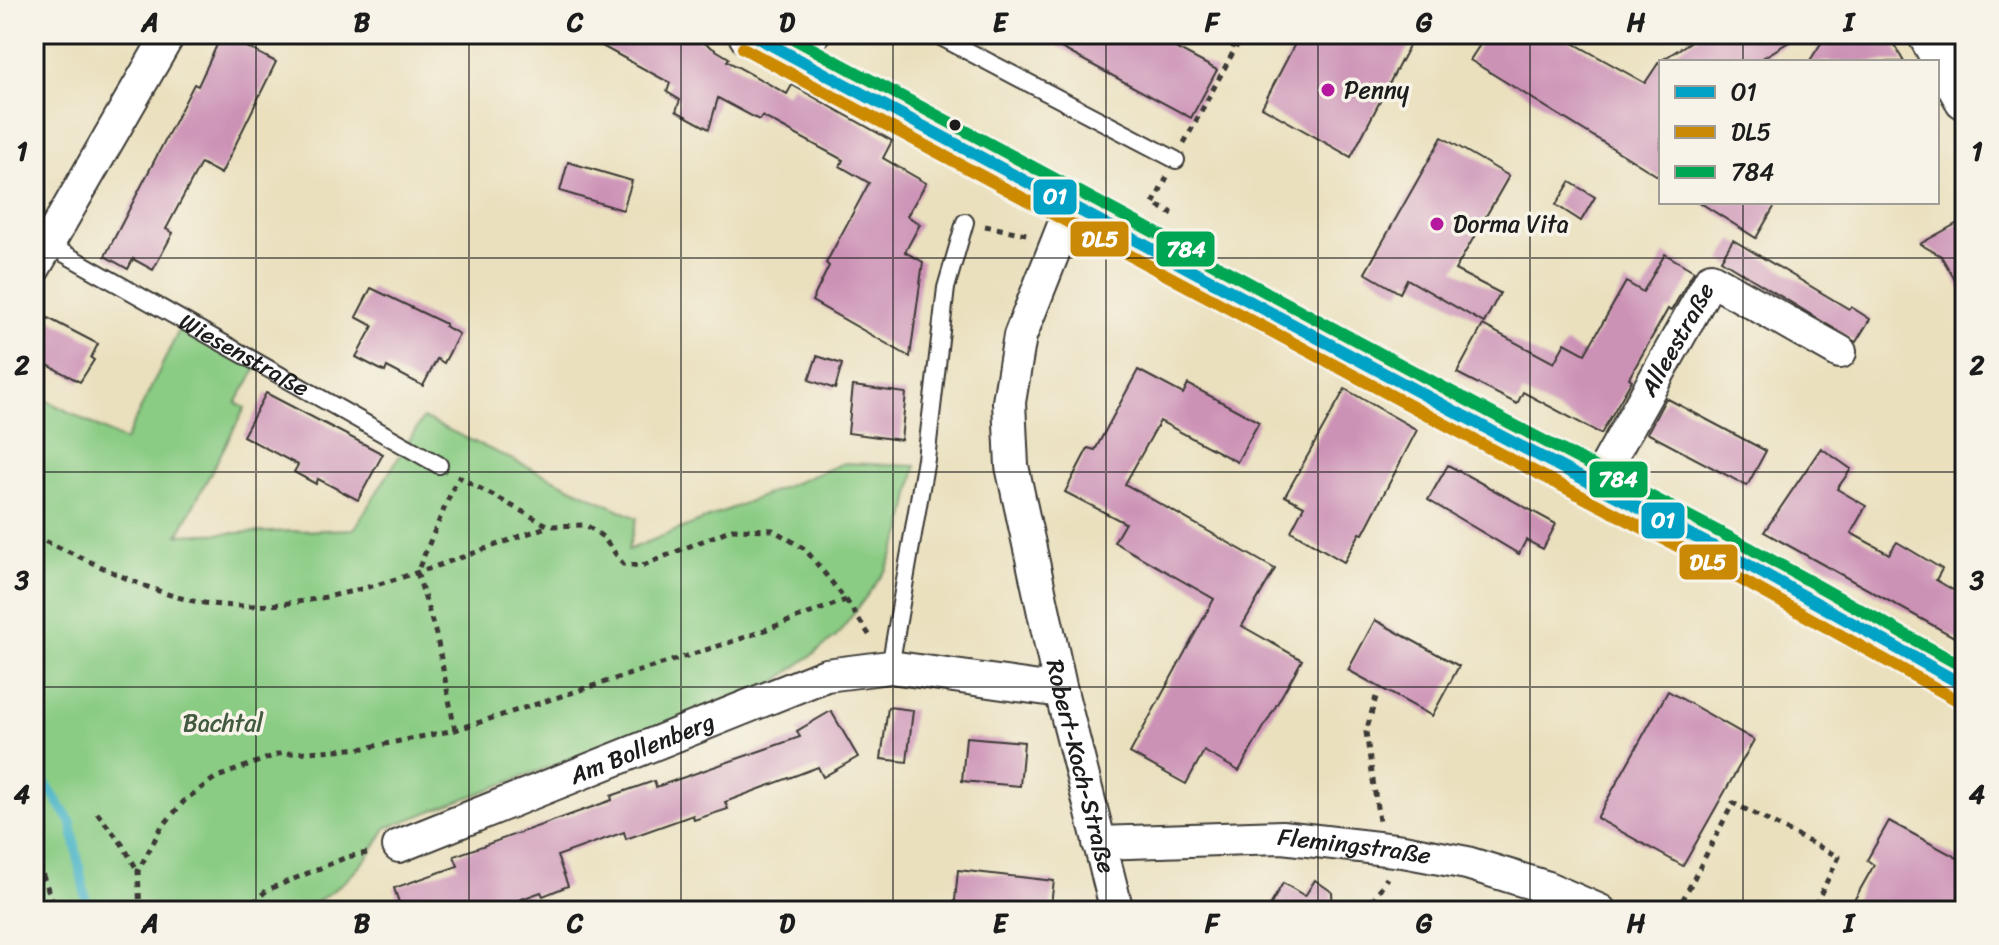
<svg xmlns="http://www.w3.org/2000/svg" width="1999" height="945" font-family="Sriracha,sans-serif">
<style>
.green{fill:#8acc84;stroke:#537450;stroke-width:2}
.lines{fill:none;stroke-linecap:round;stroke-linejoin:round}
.stream{stroke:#4bb6c8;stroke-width:9}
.building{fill:#cc92b6}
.service-casing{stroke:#3b3934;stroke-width:20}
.minor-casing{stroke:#3b3934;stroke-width:36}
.tertiary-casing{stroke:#3b3934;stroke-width:44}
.primary-casing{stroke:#3b3934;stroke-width:48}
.path{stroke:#3b3934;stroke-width:5;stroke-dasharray:6 6;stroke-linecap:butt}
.service{stroke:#fff;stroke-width:16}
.minor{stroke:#fff;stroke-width:32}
.tertiary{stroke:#fff;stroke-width:40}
.primary{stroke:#fff;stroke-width:44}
.bus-1-casing{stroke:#f7f3e8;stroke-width:18}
.bus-2-casing{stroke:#f7f3e8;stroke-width:18}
.bus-3-casing{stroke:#f7f3e8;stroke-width:18}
.bus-1{stroke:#01a2c5;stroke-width:12}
.bus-2{stroke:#cb8a06;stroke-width:12}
.bus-3{stroke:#00a651;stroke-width:12}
.grid{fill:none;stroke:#1c1c1c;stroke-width:2;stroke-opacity:0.55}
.poi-dot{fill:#b5179e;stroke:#f7f3e8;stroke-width:3}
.bus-dot{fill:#1c1c1c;stroke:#f7f3e8;stroke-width:3}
.labels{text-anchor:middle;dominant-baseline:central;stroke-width:7;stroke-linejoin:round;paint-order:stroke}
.poi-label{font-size:24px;fill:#1c1c1c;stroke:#f7f3e8;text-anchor:start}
.street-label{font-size:24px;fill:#1c1c1c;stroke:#f7f3e8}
.park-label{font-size:24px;fill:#425a40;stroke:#f7f3e8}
.line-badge{stroke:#f7f3e8;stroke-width:3}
.badge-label{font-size:22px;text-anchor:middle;font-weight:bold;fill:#fff}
.neatline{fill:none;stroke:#1c1c1c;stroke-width:3}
.grid-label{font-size:26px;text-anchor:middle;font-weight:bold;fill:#1c1c1c}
</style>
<rect width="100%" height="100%" fill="#f7f3e8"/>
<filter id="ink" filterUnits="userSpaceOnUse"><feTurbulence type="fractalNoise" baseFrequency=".0125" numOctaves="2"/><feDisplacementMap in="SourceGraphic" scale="16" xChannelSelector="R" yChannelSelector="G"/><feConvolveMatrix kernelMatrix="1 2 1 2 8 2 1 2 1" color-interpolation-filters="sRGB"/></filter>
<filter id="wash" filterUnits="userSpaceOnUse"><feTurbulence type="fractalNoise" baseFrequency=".006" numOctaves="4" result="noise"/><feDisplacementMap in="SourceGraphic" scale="32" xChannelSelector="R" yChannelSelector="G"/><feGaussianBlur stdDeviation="1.8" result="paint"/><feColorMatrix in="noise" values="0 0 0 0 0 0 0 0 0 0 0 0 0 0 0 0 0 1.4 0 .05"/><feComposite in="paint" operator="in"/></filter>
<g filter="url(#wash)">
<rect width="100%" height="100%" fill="#eae0be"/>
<path class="green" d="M181 326 258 366 236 403 245 408 178 535 354 529 423 418 637 518 628 550 844 463 916 466 902 533 886 570 836 637 774 683 386 828C363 869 342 887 302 911H34V394L125 441Z"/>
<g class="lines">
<path class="stream" d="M34 766 71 822 88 911"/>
</g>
<g id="blocks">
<g class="building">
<path d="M222 34H251L245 46 276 62 221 174 201 163 166 229 173 233 153 270 133 259 128 269 105 256 194 84 198 86Z"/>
<path d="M580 34H689L729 58 727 61 787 94 792 85 892 141 883 158 926 183 907 216 920 224 905 252 923 262 910 357 812 301 829 266 826 263 869 183 840 166 843 160 762 116 759 120 718 98 709 129 676 111 680 100 667 92 670 83Z"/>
<path d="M1035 34H1149L1217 70 1191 118Z"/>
<path d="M1300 34H1415L1351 157 1262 107Z"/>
<path d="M1487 34H1557L1645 83 1659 62 1703 34H1802L1756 62H1661V178L1470 60Z"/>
<path d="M1827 34H1888L1904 62H1809Z"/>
<path d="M1442 137 1509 176 1455 270 1500 293 1484 323 1407 279 1400 293 1365 273Z"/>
<path d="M568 162 632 181 623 210 560 191Z"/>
<path d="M1570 182 1595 197 1581 221 1556 205Z"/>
<path d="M1699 202H1777L1756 238Z"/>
<path d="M1965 219V297L1941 256 1920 244Z"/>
<path d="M1733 240 1849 309 1851 307 1870 319 1856 342 1721 260Z"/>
<path d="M1665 254 1694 271 1671 311 1668 309 1629 378 1632 380 1601 434 1523 392 1517 404 1457 373 1483 325 1554 363 1565 343 1585 354 1626 282 1643 292Z"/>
<path d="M371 288 446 324 445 326 459 334 444 363 437 359 423 386 387 367 385 372 356 357 373 326 356 317Z"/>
<path d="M46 317 98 344 91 358 94 360 80 382 34 358V340Z"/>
<path d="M817 356 842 364 835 389 809 380Z"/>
<path d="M1138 370 1183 394 1188 384 1259 422 1237 462 1160 421 1125 484 1275 569 1242 626 1302 660 1239 771 1204 751 1186 784 1130 753 1214 599 1114 542 1125 523 1065 492 1088 448 1095 450Z"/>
<path d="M853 386 906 393 901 440 848 433Z"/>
<path d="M1345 389 1417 430 1363 534 1360 533 1344 562 1291 531 1304 506 1285 496Z"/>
<path d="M266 393 383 454 358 500 318 479 316 484 294 472 298 465 243 436Z"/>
<path d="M1666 398 1766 451 1747 486 1647 433Z"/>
<path d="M1821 448 1851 469 1837 489 1866 506 1851 533 1889 554 1897 542 1942 569 1936 580 1965 597V643L1764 532Z"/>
<path d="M1448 465 1556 524 1543 549 1526 540 1519 554 1428 500Z"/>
<path d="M1375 620 1459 666 1432 716 1348 670Z"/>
<path d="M1668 691 1754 740 1683 866 1597 818Z"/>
<path d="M888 707 913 710 907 762 881 759Z"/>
<path d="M831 711 858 757 823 777 818 767 725 802 728 809 694 820 693 815 626 839 624 832 557 856 568 886 543 896 541 892 488 911H402L394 888 458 866 454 856 612 800 611 796 654 781 656 787 800 737 797 731Z"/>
<path d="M966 737 1024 742 1020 786 962 781Z"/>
<path d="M1889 821 1965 862V911H1848L1874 865 1867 860Z"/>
<path d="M958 870 1054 881 1050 911H954Z"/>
<path d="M1315 880 1332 892 1333 911H1267L1283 883 1305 896Z"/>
</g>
</g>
</g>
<g filter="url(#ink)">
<use href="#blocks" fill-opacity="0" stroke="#3b3934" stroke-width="2"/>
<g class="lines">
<g class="service-casing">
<g id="service">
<path d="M935 34 1176 160"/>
<path d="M807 63 822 34"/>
<path id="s1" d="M49 245 439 465"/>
<path d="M890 667 926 459 946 288 965 222"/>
<path d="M1531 911 1545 887"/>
</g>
</g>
<g class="minor-casing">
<g id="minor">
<path id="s2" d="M1072 205 1020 336 1009 402 1012 466 1061 691 1117 911"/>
<path d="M34 268 169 34"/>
<path id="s3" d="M1595 486 1711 279 1840 352"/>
<path id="s4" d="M1099 843 1282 837 1403 851 1467 863 1545 887 1600 911"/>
<path id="s5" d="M399 846 826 675 890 667 1061 691"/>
</g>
</g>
<g class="tertiary-casing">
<path id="tertiary" d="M1928 34 1965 99"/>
</g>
<g class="primary-casing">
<path id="primary" d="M751 34 1501 436 1741 561 1965 686"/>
</g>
<g class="path">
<path d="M1210 34 1235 47"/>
<path d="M1184 143 1243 34"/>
<path d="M1167 177 1153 204 1171 212 1168 219"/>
<path d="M985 226 1031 235"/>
<path d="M457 476 549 526 586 525 603 537 623 564 641 566 732 529 773 530 805 549 846 600 872 639"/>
<path d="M34 537C91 559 149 596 211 604 319 617 448 561 549 526"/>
<path d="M1376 697 1366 732 1379 821"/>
<path d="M455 730 437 638 417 572 456 481"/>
<path d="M97 813 122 844 138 871"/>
<path d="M34 852 56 911"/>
<path d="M140 911 138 871 161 828 185 800 215 778 278 754 365 748 455 730 743 638 846 600"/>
<path d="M244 911 267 890 347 857 372 852"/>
<path d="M1366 911 1387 878"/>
<path d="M1677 911 1733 803 1839 857 1812 911"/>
</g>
<use href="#service" class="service"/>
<use href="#minor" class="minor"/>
<use href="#tertiary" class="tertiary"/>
<use href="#primary" class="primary"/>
<g class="bus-1-casing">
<path id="bus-1" d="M751 34 1501 436 1741 561 1965 686"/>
</g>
<g class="bus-2-casing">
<path id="bus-2" d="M743 48 1493 450 1733 575 1957 700"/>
</g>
<g class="bus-3-casing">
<path id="bus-3" d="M785 34 1508 422 1748 547 1965 668"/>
</g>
<use href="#bus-1" class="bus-1"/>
<use href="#bus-2" class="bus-2"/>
<use href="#bus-3" class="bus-3"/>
</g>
</g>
<path class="grid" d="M256 34V911M469 34V911M681 34V911M893 34V911M1106 34V911M1318 34V911M1530 34V911M1743 34V62M1743 202V911M34 258H1965M34 472H1965M34 687H1965"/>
<g class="poi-dot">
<circle cx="1328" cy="90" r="8"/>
<circle cx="1437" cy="224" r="8"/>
</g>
<circle class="bus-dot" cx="955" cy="125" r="7"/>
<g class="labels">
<g class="poi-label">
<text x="1344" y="90">Penny</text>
<text x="1453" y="224">Dorma Vita</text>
</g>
<g class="street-label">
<text stroke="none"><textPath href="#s3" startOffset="168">Alleestraße</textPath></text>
<text stroke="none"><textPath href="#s1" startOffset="224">Wiesenstraße</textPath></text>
<text stroke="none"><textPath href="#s5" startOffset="262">Am Bollenberg</textPath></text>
<text stroke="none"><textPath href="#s2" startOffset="580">Robert-Koch-Straße</textPath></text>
<text stroke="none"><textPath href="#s4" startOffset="256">Flemingstraße</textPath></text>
</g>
<g class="park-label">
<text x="223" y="723">Bachtal</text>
</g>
</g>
<g class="line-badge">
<rect x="1032" y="178" width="46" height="38" rx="8" fill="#01a2c5"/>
<rect x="1069" y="220" width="61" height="38" rx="8" fill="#cb8a06"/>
<rect x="1155" y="230" width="61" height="38" rx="8" fill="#00a651"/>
<rect x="1588" y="460" width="61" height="39" rx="8" fill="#00a651"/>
<rect x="1640" y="501" width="46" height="39" rx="8" fill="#01a2c5"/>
<rect x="1678" y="543" width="61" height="38" rx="8" fill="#cb8a06"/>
</g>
<g class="badge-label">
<text x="1055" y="204">O1</text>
<text x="1100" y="247">DL5</text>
<text x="1186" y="257">784</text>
<text x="1618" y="487">784</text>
<text x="1663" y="528">O1</text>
<text x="1708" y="570">DL5</text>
</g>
<rect width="1999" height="945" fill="none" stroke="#f7f3e8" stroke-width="88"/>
<rect x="1659" y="60" width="280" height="144" fill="#f7f3e8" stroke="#9f9d96" stroke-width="2"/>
<rect x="1675" y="86" width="40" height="12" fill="#01a2c5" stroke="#9f9d96" stroke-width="2"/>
<text x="1731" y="100" font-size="24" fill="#1c1c1c">O1</text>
<rect x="1675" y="126" width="40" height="12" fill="#cb8a06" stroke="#9f9d96" stroke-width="2"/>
<text x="1731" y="140" font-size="24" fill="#1c1c1c">DL5</text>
<rect x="1675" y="166" width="40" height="12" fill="#00a651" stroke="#9f9d96" stroke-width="2"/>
<text x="1731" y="180" font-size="24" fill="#1c1c1c">784</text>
<rect x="44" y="44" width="1911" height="857" class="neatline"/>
<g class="grid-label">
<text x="150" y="31">A</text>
<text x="362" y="31">B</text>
<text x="575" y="31">C</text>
<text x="787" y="31">D</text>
<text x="1000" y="31">E</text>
<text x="1212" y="31">F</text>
<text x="1424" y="31">G</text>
<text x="1636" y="31">H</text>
<text x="1849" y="31">I</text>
<text x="22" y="160">1</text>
<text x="1977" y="160">1</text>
<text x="22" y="374">2</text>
<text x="1977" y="374">2</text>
<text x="22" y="589">3</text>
<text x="1977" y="589">3</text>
<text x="22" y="803">4</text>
<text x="1977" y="803">4</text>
<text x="150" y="932">A</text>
<text x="362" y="932">B</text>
<text x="575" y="932">C</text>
<text x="787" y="932">D</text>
<text x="1000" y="932">E</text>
<text x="1212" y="932">F</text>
<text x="1424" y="932">G</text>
<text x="1636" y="932">H</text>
<text x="1849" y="932">I</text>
</g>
</svg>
